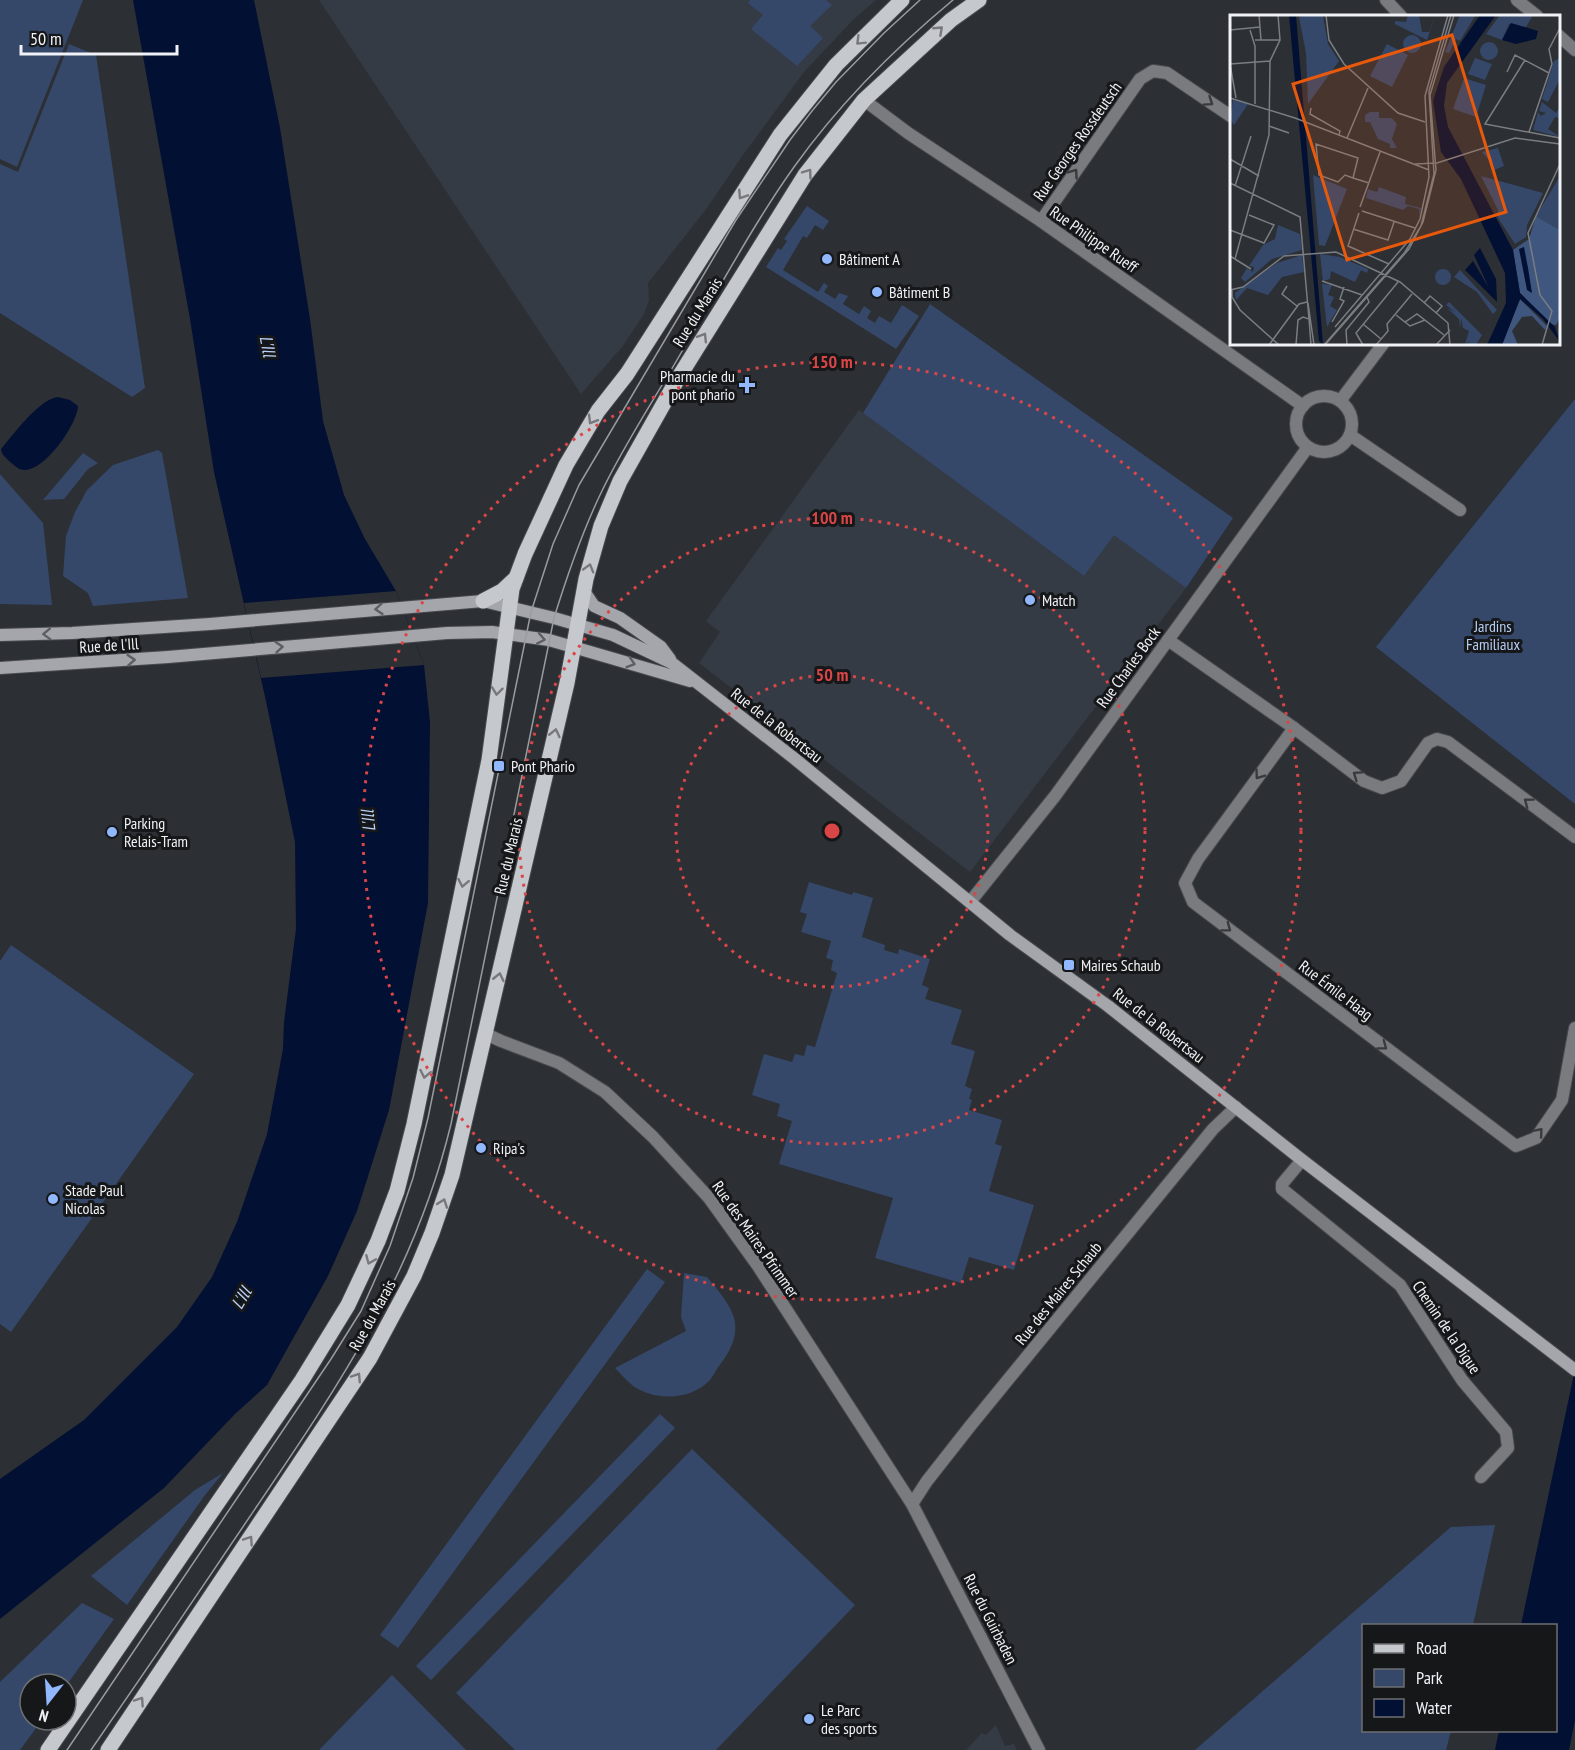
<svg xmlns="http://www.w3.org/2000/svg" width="1575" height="1750" font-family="'PT Sans Narrow',sans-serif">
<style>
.built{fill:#353b45}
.green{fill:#35486a}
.water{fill:#021033}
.pier{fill:#2c2f34}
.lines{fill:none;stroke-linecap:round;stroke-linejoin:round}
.minor-casing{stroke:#474a4f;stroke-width:14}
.secondary-casing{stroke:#474a4f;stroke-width:14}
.primary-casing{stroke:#474a4f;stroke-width:17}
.minor{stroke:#7a7b7e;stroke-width:12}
.secondary{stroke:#a4a6ab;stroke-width:12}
.primary{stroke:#c5c8cd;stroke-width:15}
.tram{stroke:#999c9f;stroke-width:1.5}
.oneway{stroke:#76787c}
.oneway2{stroke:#393a3c}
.oneway3{stroke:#5d5e62}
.ring{fill:none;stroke:#da4647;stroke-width:3;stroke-dasharray:3 6}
.poi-dot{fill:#91b8fd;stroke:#161719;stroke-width:2}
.labels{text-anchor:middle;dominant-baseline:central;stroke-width:6;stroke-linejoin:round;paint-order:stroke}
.street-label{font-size:16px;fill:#f0f2f5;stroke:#161719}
.poi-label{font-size:16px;fill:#f0f2f5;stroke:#161719;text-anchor:start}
.park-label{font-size:16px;fill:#b6cdf5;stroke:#161719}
.water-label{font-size:18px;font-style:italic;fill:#bad1f9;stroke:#161719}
.inset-road{fill:none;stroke:#7a7d81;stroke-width:1.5}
.view{fill:#e8590c;fill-opacity:0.15;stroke:#e8590c;stroke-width:3}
.inset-edge{fill:none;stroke:#f0f2f5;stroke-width:3}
.centre{fill:#da4647;stroke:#161719;stroke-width:3}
.ring-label{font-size:18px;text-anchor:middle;font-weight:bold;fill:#da4647;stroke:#161719;stroke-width:6;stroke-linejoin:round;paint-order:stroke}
</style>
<rect width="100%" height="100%" fill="#2c2f34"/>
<g class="built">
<path d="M319 0H876L852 21 804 72 743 155 707 208 648 283 649 301 644 314 622 347 581 394Z"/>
<path d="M859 410 1084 576 1114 534 1186 588 970 872 699 663 720 632 706 621Z"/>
<path d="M996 1725 1005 1746 1014 1744 1017 1750H966L982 1733 986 1735Z"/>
</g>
<g class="green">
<path d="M0 0H83L17 167 0 159Z"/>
<path d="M750 0H826L832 5 810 26 823 38 797 66 751 29 763 15 748 3Z"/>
<path d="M69 44 96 55 145 388 132 397 0 313V164L18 172Z"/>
<path d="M807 206 829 221 823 230 815 225 807 238 803 236 783 270 818 292 824 283 828 286 824 292 835 299 839 293 848 296 843 304 859 314 864 306 871 311 867 318 875 323 879 316 891 323 902 305 919 316 896 349 766 267 778 248 781 250 787 241 784 239Z"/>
<path d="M930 304 1233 518 1186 588 1114 535 1084 576 863 413Z"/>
<path d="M1575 399V804L1376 647Z"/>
<path d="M158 450 162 453 188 598 93 606 88 593 63 576 66 536 75 512 87 490 113 465Z"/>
<path d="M83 453 98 463 88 469 64 499 43 500Z"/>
<path d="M0 474 43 523 52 605 0 604Z"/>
<path d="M809 882 852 895 853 892 873 898 862 937 885 945 884 950 898 954 899 949 930 959 922 985 929 988 925 999 962 1010 951 1044 975 1051 965 1086 972 1089 969 1099 972 1100 969 1110 1002 1120 995 1144 1002 1146 989 1191 1034 1205 1014 1270 969 1257 961 1283 875 1258 893 1198 779 1164 792 1121 777 1116 780 1104 752 1095 764 1054 792 1062 795 1054 804 1056 807 1045 815 1047 837 973 831 970 833 960 826 958 831 941 801 932 807 914 800 912Z"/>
<path d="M11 945 194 1074 11 1332 0 1324V961Z"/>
<path d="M647 1269 665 1282 398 1648 380 1635Z"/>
<path d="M684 1273 707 1277C716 1288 728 1301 733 1315 740 1334 730 1352 719 1366 715 1371 713 1377 709 1381 689 1401 653 1401 632 1385 626 1380 621 1374 615 1368L686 1331 681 1317Z"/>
<path d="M660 1414 675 1428 431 1680 416 1666Z"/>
<path d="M692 1449 855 1605 716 1750H515L456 1693Z"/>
<path d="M223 1473 205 1495 127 1605 91 1576 195 1490Z"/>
<path d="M1495 1525 1473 1625 1364 1626V1730L1451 1731 1446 1750H1195L1451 1527Z"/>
<path d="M82 1603 114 1619 66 1686V1684H30V1720H42L20 1750H0V1682Z"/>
<path d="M392 1675 466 1750H319Z"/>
</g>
<g class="water">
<path d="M133 0H254L280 128 310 319 323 421 344 495 365 539 396 591 424 665 430 722 428 903 389 1110 357 1211 328 1276 267 1385 235 1414 164 1488 0 1619V1479L84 1420 177 1327 212 1277 237 1222 267 1134 283 1049 284 1022 296 929 295 842 266 701 214 472 190 319Z"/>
<path d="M58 397 70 400 78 406C77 425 45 470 25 470 18 470 14 465 9 461 5 457 2 455 1 449 13 435 39 399 58 397Z"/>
<path d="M1575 1369V1720L1569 1750H1495L1499 1731 1556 1730V1626L1521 1625Z"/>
</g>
<path class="pier" d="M396 591 424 665 261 678 244 603Z"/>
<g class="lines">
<g class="minor-casing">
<g id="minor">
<path d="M1386 0 1401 16"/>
<path d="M1517 0 1537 16"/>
<path d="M1558 35 1575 50"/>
<path d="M864 100 908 133 1041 221 1303 406"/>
<path d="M1041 221 1140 79 1153 71 1167 73 1232 117"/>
<circle cx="1324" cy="424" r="28"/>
<path d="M1340 401 1383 344"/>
<path d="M1350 435 1460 510"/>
<path d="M1168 640 1294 728 1364 781 1382 788 1401 781 1428 743 1437 739 1448 742 1575 837"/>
<path d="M1294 728 1198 859 1185 883 1193 902 1516 1146 1536 1138 1562 1100 1575 1028"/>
<path d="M970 902 1055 796 1308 447"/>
<path d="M486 1034 501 1041 559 1063 605 1092 653 1137 709 1198 758 1266 912 1504 1039 1750"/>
<path d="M1302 1160 1282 1184V1189L1400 1285 1462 1380 1506 1432 1508 1448 1481 1477"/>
<path d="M912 1504 927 1481 971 1425 1213 1129 1236 1107"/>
</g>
</g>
<g class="secondary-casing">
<g id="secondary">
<path d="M584 591 594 606 620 618 661 647 670 659"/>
<path d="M0 635 72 633 210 624 483 601 554 618 613 635 672 663 795 759 1010 935 1108 1006 1302 1160 1575 1370"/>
<path d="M0 668 168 657 447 633 492 632 549 640 690 681"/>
</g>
</g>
<g class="primary-casing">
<g id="primary">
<path d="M483 601 502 591 516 578"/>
<path d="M48 1750 302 1380 348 1305 378 1241 397 1191 414 1124 489 760 512 589 525 554 566 465 598 411 627 374 780 135 836 65 902 0"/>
<path d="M108 1750 370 1358 414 1276 432 1233 452 1175 567 683 586 579 601 526 620 481 677 380 805 175 864 100 951 20 979 0"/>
</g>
</g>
<use href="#minor" class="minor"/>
<use href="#secondary" class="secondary"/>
<use href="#primary" class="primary"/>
<g class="tram">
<path d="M67 1750 331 1359 361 1311 390 1246 413 1178 428 1118 531 612 553 544 579 485 736 220 790 140 812 111 836 82 884 33 920 0"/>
<path d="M91 1750C147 1669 202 1588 257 1506 341 1382 415 1273 451 1124L554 618C567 576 581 535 600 495 623 446 654 400 681 353 718 291 752 226 794 167 839 104 894 49 953 0"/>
</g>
</g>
<defs><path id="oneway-chevron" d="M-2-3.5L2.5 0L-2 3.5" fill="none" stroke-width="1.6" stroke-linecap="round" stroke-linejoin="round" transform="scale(1.5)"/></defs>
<g class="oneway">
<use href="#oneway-chevron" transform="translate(939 30) rotate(-43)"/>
<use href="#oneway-chevron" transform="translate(860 41) rotate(135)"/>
<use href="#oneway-chevron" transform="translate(808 173) rotate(-54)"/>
<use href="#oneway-chevron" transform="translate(742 195) rotate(123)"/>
<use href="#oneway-chevron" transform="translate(703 337) rotate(-58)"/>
<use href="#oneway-chevron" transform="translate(592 420) rotate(121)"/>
<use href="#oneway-chevron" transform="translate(589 568) rotate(-74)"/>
<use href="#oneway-chevron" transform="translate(497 691) rotate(97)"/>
<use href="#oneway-chevron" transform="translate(555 733) rotate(-77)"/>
<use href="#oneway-chevron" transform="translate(463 883) rotate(101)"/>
<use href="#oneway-chevron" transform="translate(499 977) rotate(-77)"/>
<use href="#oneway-chevron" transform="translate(425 1074) rotate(101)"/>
<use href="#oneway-chevron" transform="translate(443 1203) rotate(-70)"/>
<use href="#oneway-chevron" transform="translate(370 1260) rotate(113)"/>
<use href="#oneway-chevron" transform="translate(357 1377) rotate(-57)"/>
<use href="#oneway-chevron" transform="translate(249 1540) rotate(-56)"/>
<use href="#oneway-chevron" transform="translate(140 1701) rotate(-56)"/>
</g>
<g class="oneway2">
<use href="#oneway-chevron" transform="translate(1209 102) rotate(34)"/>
<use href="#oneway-chevron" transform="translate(1074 173) rotate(-55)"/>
<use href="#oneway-chevron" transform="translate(1259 775) rotate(126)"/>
<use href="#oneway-chevron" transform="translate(1357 775) rotate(-145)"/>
<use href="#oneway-chevron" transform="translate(1528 802) rotate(-143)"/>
<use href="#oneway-chevron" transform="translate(1227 928) rotate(37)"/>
<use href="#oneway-chevron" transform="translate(1383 1046) rotate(37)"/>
<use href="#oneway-chevron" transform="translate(1539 1132) rotate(-50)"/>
</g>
<g class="oneway3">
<use href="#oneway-chevron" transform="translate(379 609) rotate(175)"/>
<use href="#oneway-chevron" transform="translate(47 634) rotate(178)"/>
<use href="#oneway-chevron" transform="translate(541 639) rotate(11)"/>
<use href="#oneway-chevron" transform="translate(279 647) rotate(-5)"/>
<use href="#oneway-chevron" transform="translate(131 660) rotate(-4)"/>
<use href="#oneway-chevron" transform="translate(631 663) rotate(17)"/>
</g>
<g class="ring">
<circle cx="832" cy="831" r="156"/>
<circle cx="832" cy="831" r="313"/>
<circle cx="832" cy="831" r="469"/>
</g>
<g class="poi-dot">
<circle cx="827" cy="259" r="6"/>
<circle cx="877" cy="292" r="6"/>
<path d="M744 376h6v6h6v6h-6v6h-6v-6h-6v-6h6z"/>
<circle cx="1030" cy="600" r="6"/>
<rect x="493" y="760" width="12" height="12" rx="3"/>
<circle cx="112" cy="832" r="6"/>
<rect x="1063" y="959" width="12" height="12" rx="3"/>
<circle cx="481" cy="1148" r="6"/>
<circle cx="53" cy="1199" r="6"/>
<circle cx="809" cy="1719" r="6"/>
</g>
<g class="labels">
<g class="street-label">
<text transform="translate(1077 141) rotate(-55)">Rue Georges Rossdeutsch</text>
<text transform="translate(1094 239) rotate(35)">Rue Philippe Rueff</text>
<text transform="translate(697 312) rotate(-58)">Rue du Marais</text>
<text transform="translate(109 645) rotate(-4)">Rue de l'Ill</text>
<text transform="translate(1128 667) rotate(-54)">Rue Charles Bock</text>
<text transform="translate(777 725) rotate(38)">Rue de la Robertsau</text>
<text transform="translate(508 856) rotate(-77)">Rue du Marais</text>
<text transform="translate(1336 990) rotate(37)">Rue Émile Haag</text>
<text transform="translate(1159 1025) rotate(38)">Rue de la Robertsau</text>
<text transform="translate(756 1239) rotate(55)">Rue des Maires Pfrimmer</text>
<text transform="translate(1058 1293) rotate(-51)">Rue des Maires Schaub</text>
<text transform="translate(372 1315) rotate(-61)">Rue du Marais</text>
<text transform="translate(1447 1327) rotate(56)">Chemin de la Digue</text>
<text transform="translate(991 1619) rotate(63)">Rue du Guirbaden</text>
</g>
<g class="poi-label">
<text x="839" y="259">Bâtiment A</text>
<text x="889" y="292">Bâtiment B</text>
<text x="735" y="376" text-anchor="end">Pharmacie du<tspan x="735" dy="18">pont phario</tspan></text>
<text x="1042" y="600">Match</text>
<text x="511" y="766">Pont Phario</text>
<text x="124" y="823">Parking<tspan x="124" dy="18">Relais-Tram</tspan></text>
<text x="1081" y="965">Maires Schaub</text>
<text x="493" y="1148">Ripa's</text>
<text x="65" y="1190">Stade Paul<tspan x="65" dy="18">Nicolas</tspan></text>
<text x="821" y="1710">Le Parc<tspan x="821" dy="18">des sports</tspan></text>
</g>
<g class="park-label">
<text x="1493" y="626">Jardins<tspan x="1493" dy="18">Familiaux</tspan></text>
</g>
<g class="water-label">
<text transform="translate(268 346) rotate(79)">L'Ill</text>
<text transform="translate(368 821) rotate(-96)">L'Ill</text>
<text transform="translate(241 1298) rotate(-60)">L'Ill</text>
</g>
</g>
<g transform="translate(1230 15)">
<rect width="330" height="330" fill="#2c2f34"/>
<path d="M76 0 93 1 98 29 109 46 78 89 76 38 69 2ZM178 0H189L192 17H199L205 0 197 25 165 9V6L176 7ZM230 0 245 1 230 26 226 24 219 38 215 37ZM270 0H303L296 12 279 9 272 25 256 19ZM173 29a9 9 0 1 1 18 0a9 9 0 1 1-18 0ZM250 36a9 9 0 1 1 18 0a9 9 0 1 1-18 0ZM157 29 178 40 162 72 140 61ZM245 43 262 49 255 65 238 59ZM330 43V64L318 87 312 84 324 46ZM234 63 256 70 246 102 223 94ZM3 85 18 89 4 110 0 104ZM312 87 326 98 330 92 329 103 325 102 318 114 330 122 303 115 308 97 311 101 316 98 309 96ZM140 97H149V103H162L167 109 162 124 167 133H160V129L148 124 140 107H135V100ZM268 133 274 151 262 156 264 151 252 137ZM83 160 117 174 95 231 89 230ZM251 161 313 178 297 210 296 222 285 229 268 203V195ZM330 161V215L306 201ZM149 172 176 182 175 189 191 193 189 201V194L178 191 173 195 136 183 138 174 147 177ZM48 210 70 219 72 235 42 244 15 267 11 263 17 253 23 257 24 252 19 251 33 230 45 224ZM90 239 110 242 138 254 137 258 131 255 125 267 101 256 100 264 93 266ZM72 240 74 257 52 262 38 280 17 273 6 285 5 278 47 248ZM205 262a8 8 0 1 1 16 0a8 8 0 1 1-16 0ZM230 255 267 295 263 299 247 277 224 262ZM92 269 102 270 98 280 104 282 100 291 107 295 97 312ZM219 287 252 320 246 330H236L241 326 235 329 239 316 233 313 231 303 230 313 229 304 217 293 225 297 216 290Z" fill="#35486a"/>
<path d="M306 201 330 215V303L326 310 319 309 290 278 283 235 299 224ZM290 284 317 311 315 315 302 301 292 302 282 316 288 330H272Z" fill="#3f567f"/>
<path d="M59 0H66L93 330 89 326ZM250 0H266L217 68 214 91 218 112 283 235 290 278 325 312 330 327 313 304 290 284 272 330H257L276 288 275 258 231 164 211 137 203 86 214 52ZM281 8 308 16 306 24 286 29 272 25ZM294 232 298 253 302 278 297 275 289 234ZM250 233 266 264 267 287 235 255 243 246 259 273 244 240Z" fill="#021033"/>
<path class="inset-road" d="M29 0 31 25M96 0 99 25 114 49 168 98 195 107M0 15 30 12M20 15 25 31V89M25 25H50M295 45 255 109 330 123M0 49 40 46M0 49 6 83M277 57 285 40 319 58M0 83 65 103M81 93 80 99 110 116 109 120M65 103 199 155M39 111 59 118M299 117 322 49 319 34 330 13M117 123 138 73M0 144 29 161M185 149 207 148 285 123 330 129M123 163 128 143 86 129 89 160 108 167 115 160 123 163 139 168M0 168 70 202 79 304M5 171 21 121M130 192 150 137M132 196 185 213M129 198 118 231 159 249M123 214 158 225 164 207M0 215 34 228 44 210 19 200M0 241 21 254M5 244 39 120 40 46 50 25 48 0M92 266 132 280M57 271 52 279 67 291M0 275 13 272 54 241 106 237 170 267 218 308 220 330M2 275V282L10 295 49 330M78 288 84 330M194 288 200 281 212 291 206 298M166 300 175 307 187 299 214 320M102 307 114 286 110 284 114 272M175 307 180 311 195 305M133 309 151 324M105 312 180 224 190 204 199 162 195 81 218 0M39 330 69 289 77 287M66 330 68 305 73 302 79 304 81 330M94 330 175 237 191 211 204 159 199 76 221 0M95 330 179 234 193 207 206 155 200 80 224 0M117 330 116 315 139 287 137 282M133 330 126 318 168 267M146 330 158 316 157 309 182 279M206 330 220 315M312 330 322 296 310 280 298 218 330 149"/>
<path class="view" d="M222 20 276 197 117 245 63 69Z"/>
<rect width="330" height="330" class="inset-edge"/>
</g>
<circle cx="832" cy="831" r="9" class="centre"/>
<g class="ring-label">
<text x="832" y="368">150 m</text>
<text x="832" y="524">100 m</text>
<text x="832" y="681">50 m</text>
</g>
<rect x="1362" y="1624" width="195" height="108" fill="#161719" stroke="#6d6f71" stroke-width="1.5"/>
<rect x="1374" y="1644" width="30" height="9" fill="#c5c8cd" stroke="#6d6f71" stroke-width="1.5"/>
<text x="1416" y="1654" font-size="18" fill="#f0f2f5">Road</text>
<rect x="1374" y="1669" width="30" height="18" fill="#35486a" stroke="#6d6f71" stroke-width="1.5"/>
<text x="1416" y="1684" font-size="18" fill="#f0f2f5">Park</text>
<rect x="1374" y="1699" width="30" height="18" fill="#021033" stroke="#6d6f71" stroke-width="1.5"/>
<text x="1416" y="1714" font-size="18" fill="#f0f2f5">Water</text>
<g transform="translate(48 1702) rotate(197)"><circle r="28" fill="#161719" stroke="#6d6f71" stroke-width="1.5"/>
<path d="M0-4.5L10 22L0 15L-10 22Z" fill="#91b8fd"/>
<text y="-9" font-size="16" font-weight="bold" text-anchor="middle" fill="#f0f2f5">N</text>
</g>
<path d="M21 45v9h156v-9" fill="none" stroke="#f0f2f5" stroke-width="3"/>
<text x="30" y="45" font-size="18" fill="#f0f2f5" stroke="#161719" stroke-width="4.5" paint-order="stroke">50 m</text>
</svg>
